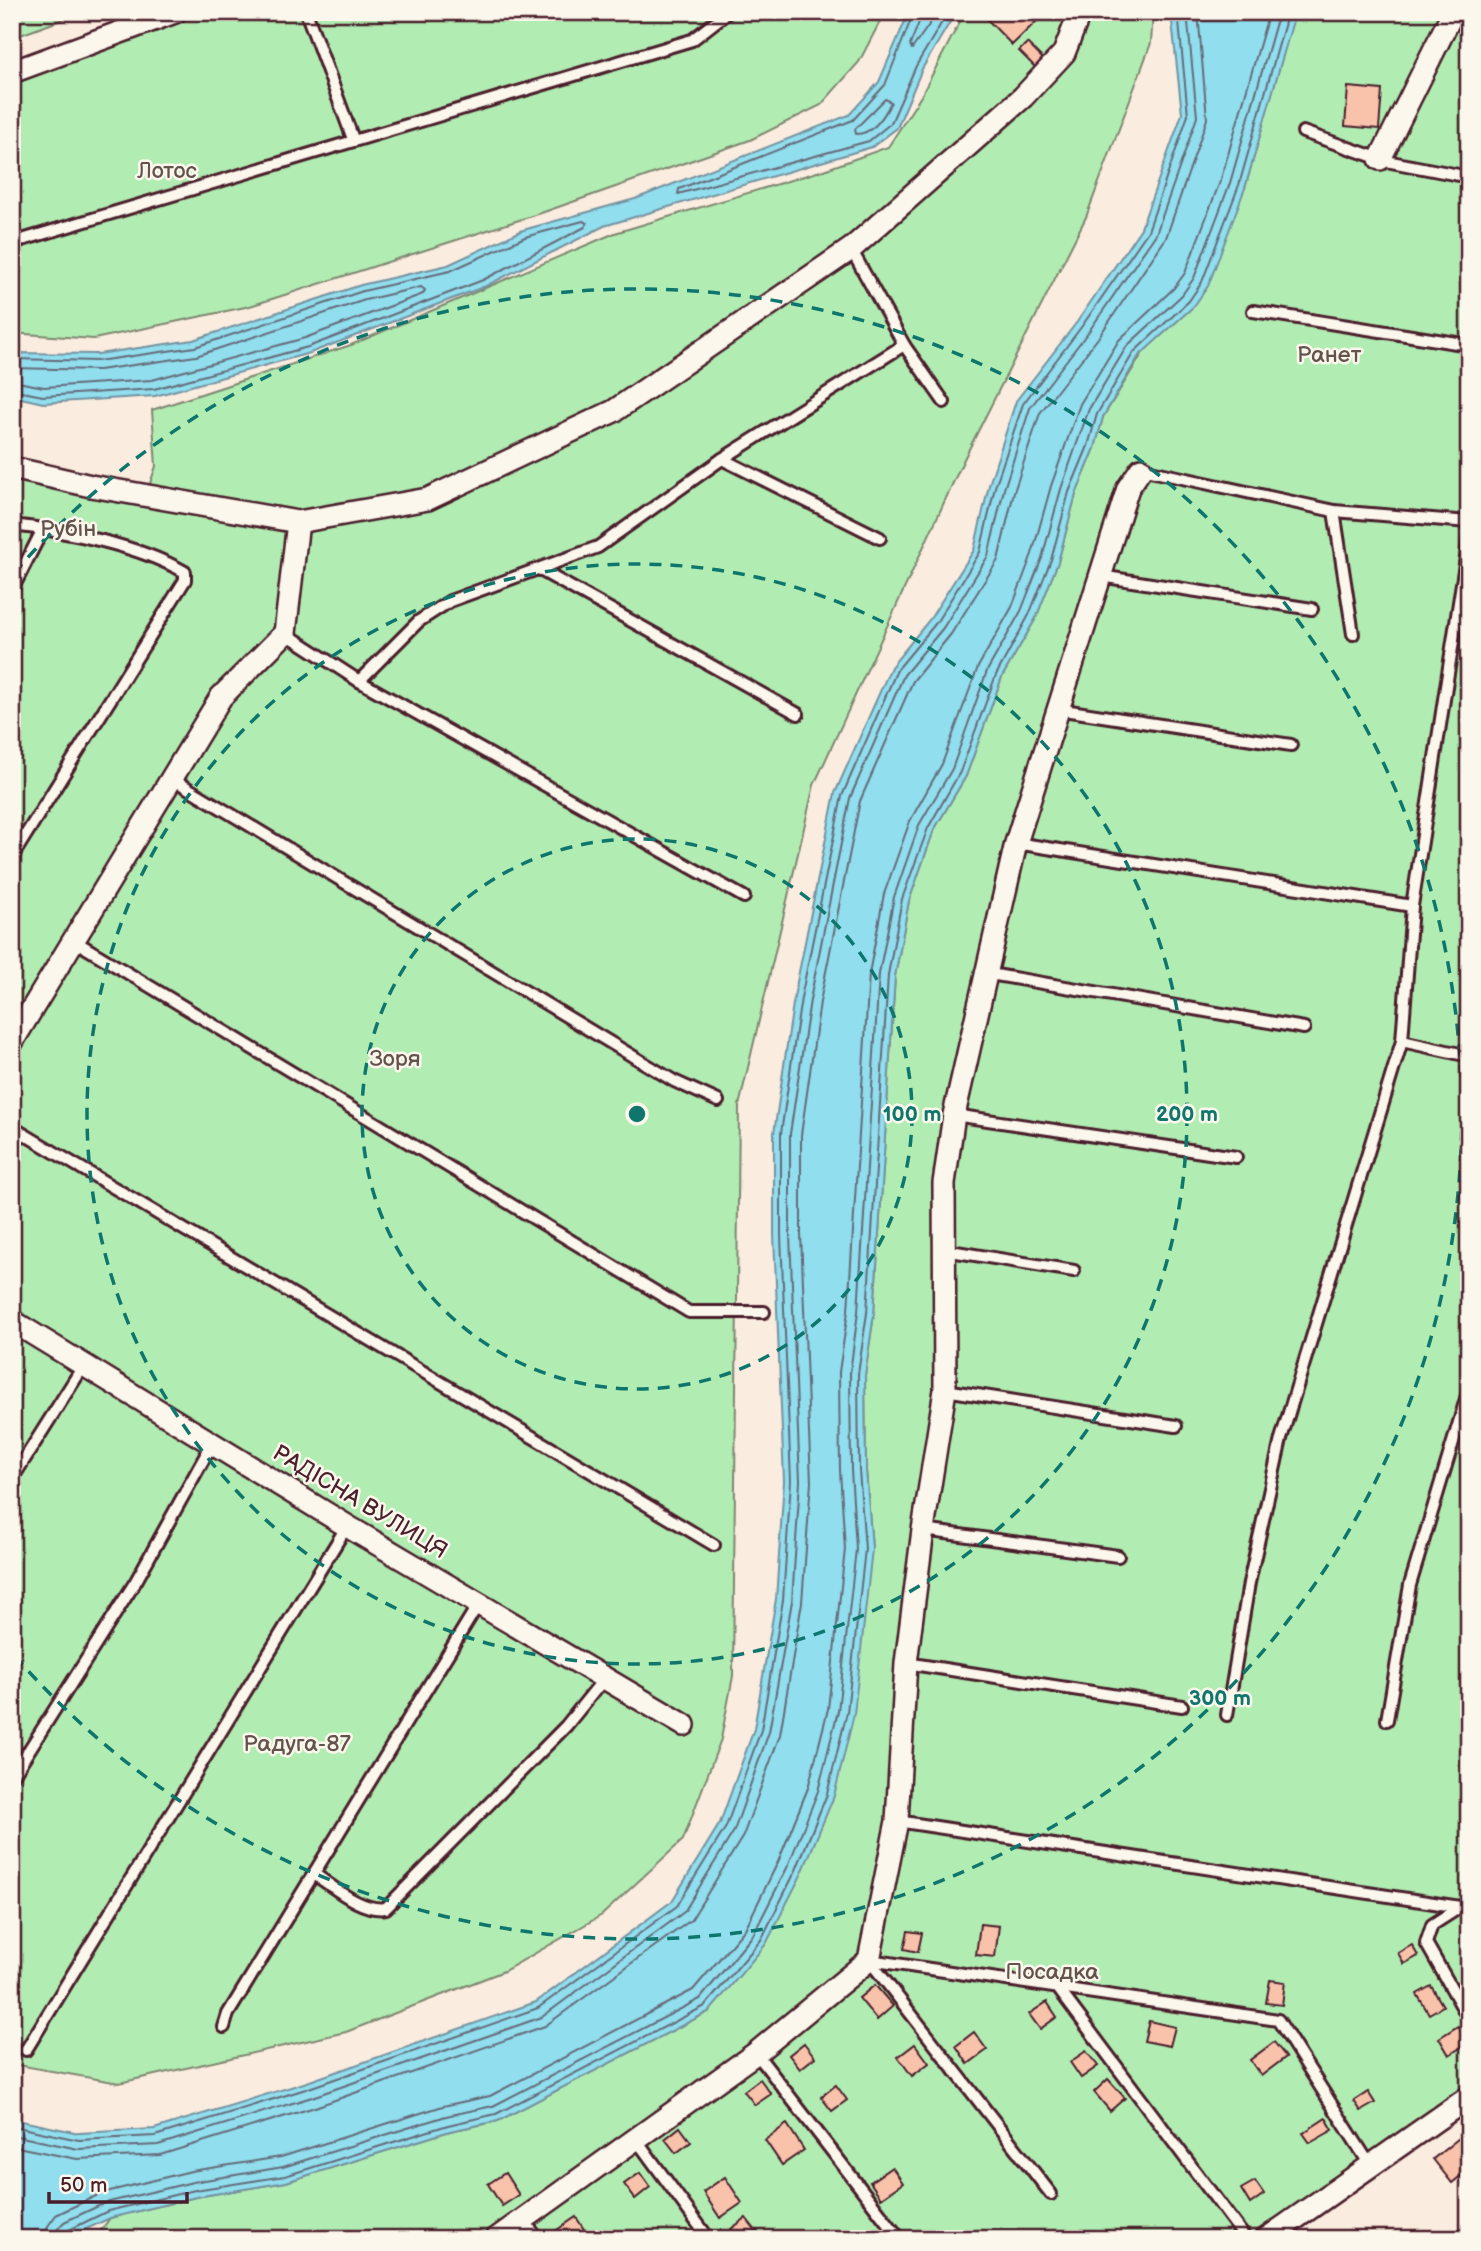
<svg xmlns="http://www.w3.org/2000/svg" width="1481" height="2251" font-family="'Balsamiq Sans',sans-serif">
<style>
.green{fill:#b1edb3;stroke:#7e866f;stroke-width:2}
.water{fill:#90deee;stroke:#7492a0;stroke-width:2}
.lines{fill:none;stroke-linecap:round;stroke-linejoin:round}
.shore{stroke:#666b79;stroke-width:2}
.building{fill:#f8c2ab;stroke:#4a1f2b;stroke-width:2}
.service-casing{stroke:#4a1f2b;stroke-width:16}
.minor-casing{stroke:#4a1f2b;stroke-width:26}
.service{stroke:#fbf7ec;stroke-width:10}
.minor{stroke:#fbf7ec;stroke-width:21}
.ring{fill:none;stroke:#0f766e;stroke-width:3.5;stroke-dasharray:12 9}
.labels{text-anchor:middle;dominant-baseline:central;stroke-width:5;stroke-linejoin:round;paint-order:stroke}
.park-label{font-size:23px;fill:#64524d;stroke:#fbf7ec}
.street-label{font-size:23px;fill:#4a1f2b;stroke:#fbf7ec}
.centre{fill:#0f766e;stroke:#fbf7ec;stroke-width:3.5}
.ring-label{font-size:21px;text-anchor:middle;font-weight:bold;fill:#0f766e;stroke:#fbf7ec;stroke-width:5;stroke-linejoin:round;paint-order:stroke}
</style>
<rect width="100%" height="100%" fill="#faecdf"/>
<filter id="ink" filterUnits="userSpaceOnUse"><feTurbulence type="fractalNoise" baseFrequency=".0143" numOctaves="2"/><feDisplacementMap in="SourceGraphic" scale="14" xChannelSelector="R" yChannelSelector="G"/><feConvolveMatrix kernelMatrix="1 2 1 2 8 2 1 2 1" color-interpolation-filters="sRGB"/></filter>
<g filter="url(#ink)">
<g class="green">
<path d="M12 12H83L12 38Z"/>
<path d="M204 12H885L859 62 821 105 750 140 541 213 250 306 94 339 12 333V67L131 25Z"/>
<path d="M965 12H1153L1151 43 1086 217 964 459 814 785 739 1106 733 1676 721 1739 683 1840 602 1915 504 1971 346 2032 119 2083 12 2064V458L147 492 156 466 152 410 351 345 615 233 824 170 888 147 921 96Z"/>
<path d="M1295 12H1469V2089L1259 2239H95L110 2218 196 2197 286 2182 450 2131 498 2121 710 2011 872 1549 866 1470 865 1375 874 1314 895 976 909 901 934 830 966 776 1002 677 1036 618 1058 562 1076 494 1095 448 1103 417 1245 188Z"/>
</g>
<g class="water">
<path d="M909 12H956L922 69 897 128 872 147 604 226 486 286 310 353 155 396 43 403 12 396V353L98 354 193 340 361 285 448 265 523 230 635 199 849 115 879 82Z"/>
<path d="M1171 12 1295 14 1245 188 1208 286 1194 306 1139 356 1103 417 1095 448 1076 494 1058 562 1036 618 1002 677 966 776 934 830 909 901 895 976 874 1314 865 1375 866 1470 872 1549 854 1714 834 1796 802 1873 766 1944 710 2011 498 2121 450 2131 286 2182 196 2197 110 2218 65 2239H12V2119L79 2133 154 2129 307 2082 536 2002 672 1901 720 1823 754 1729 776 1599 784 1481 774 1235V1133L794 997 835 793 891 667 930 619 974 550 989 485 1016 401 1077 322 1141 228 1182 114Z"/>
</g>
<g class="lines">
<g class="shore">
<path d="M914 12 885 85 853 120 679 189 678 194 869 141 891 123 916 66 948 12"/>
<path d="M923 12 910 45 912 49 938 12"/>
<path d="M885 99 891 102C884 117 873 134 856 134L855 129Z"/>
<path d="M12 359 98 361 195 347 363 291 450 271 525 237 583 221 587 223 585 227 483 280 308 347 154 389 43 396 12 390"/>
<path d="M12 368 99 370 196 356 365 300 421 287 425 290 423 294 305 338 152 380 44 387 12 381"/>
<path d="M12 2126 79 2140 155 2136 309 2088 538 2008 677 1906 726 1827 761 1730 783 1600 791 1481 781 1235V1133L801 998 842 796 897 670 936 623 980 552 995 487 1023 404 1082 326 1148 231 1188 115 1178 12"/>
<path d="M12 2135 78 2149 158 2145 312 2097 542 2017 684 1912 734 1831 769 1732 792 1601 800 1481 790 1235V1134L810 1000 850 798 904 675 943 628 988 556 1004 489 1030 408 1089 331 1156 234 1197 117 1187 12"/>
<path d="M12 2146 77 2159 160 2155 315 2107 545 2026 691 1920 743 1836 780 1735 802 1602 811 1482 801 1234V1135L820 1002 860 801 913 681 951 634 998 560 1014 492 1040 413 1098 338 1166 238 1207 119 1198 12"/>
<path d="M45 2239 48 2226 56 2215 102 2193 191 2171 281 2157 443 2106 490 2096 693 1990 745 1929 778 1862 808 1788 828 1709 845 1549 840 1471 839 1372 848 1311 869 974 884 894 910 821 942 764 978 667 1012 607 1032 554 1051 486 1080 404 1119 340 1174 288 1185 273 1221 179 1269 12"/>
<path d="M56 2239 57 2230 64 2222 105 2203 193 2182 283 2167 446 2116 493 2106 700 1999 753 1935 788 1866 818 1791 838 1711 856 1549 851 1470 850 1373 858 1312 879 974 894 897 919 825 952 769 987 671 1021 611 1042 558 1061 489 1089 409 1127 346 1182 295 1194 278 1230 183 1279 12"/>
<path d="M65 2239 69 2230 108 2211 195 2190 285 2176 448 2125 496 2114 705 2006 761 1940 796 1870 827 1794 847 1712 865 1549 859 1470 858 1374 867 1313 888 975 902 899 928 828 960 772 996 675 1029 615 1051 560 1069 492 1088 446 1097 414 1134 352 1189 301 1202 282 1239 185 1288 12"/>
</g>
</g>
<g class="building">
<path d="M980 12H1046L1012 45Z"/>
<path d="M1027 43 1043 59 1035 67 1019 51Z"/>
<path d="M1348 87 1382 90 1379 129 1345 126Z"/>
<path d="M15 119 22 137 12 141V120Z"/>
<path d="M980 1924 999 1926 995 1957 976 1955Z"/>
<path d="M908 1931 922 1933 918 1952 904 1949Z"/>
<path d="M1412 1945 1418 1956 1404 1964 1398 1953Z"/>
<path d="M1270 1980 1285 1982 1282 2005 1266 2003Z"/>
<path d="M875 1985 893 2006 877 2020 859 1998Z"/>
<path d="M1431 1986 1443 2006 1429 2014 1417 1994Z"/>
<path d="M1047 2002 1057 2017 1040 2029 1029 2014Z"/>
<path d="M1149 2021 1175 2027 1170 2046 1144 2041Z"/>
<path d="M1458 2026 1468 2043 1449 2055 1439 2038Z"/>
<path d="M974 2032 987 2050 968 2064 956 2046Z"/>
<path d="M1274 2042 1286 2057 1261 2076 1250 2060Z"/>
<path d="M804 2043 815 2057 800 2069 789 2055Z"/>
<path d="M915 2044 929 2063 912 2076 898 2057Z"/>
<path d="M1086 2051 1098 2066 1081 2078 1070 2062Z"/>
<path d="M760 2079 771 2094 755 2105 744 2091Z"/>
<path d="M1108 2079 1125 2098 1110 2111 1094 2092Z"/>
<path d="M836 2085 847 2100 832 2111 821 2097Z"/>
<path d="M1368 2092 1375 2103 1361 2111 1354 2101Z"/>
<path d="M1326 2118 1333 2130 1310 2143 1303 2133Z"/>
<path d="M787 2124 804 2150 782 2165 765 2140Z"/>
<path d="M680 2127 691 2142 676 2153 665 2139Z"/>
<path d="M1469 2130V2153L1466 2155 1469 2169 1452 2183 1433 2159Z"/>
<path d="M892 2167 903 2183 881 2198 870 2182Z"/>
<path d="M505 2173 519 2195 502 2206 488 2184Z"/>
<path d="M640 2173 650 2187 635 2199 624 2184Z"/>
<path d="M725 2177 742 2203 720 2218 703 2192Z"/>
<path d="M1255 2181 1264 2194 1250 2204 1241 2189Z"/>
<path d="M576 2217 587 2234 579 2239H559L554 2232Z"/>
<path d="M746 2218 757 2232 748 2239H738L731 2229Z"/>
</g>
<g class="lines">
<g class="service-casing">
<g id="service">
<path d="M306 12 353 139"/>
<path d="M1303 132 1386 161 1469 177"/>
<path d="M12 243 692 40 728 12"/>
<path d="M851 249 904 345 944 402"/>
<path d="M1253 311 1469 345"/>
<path d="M722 459 880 538"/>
<path d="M1141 469 1334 511 1469 522"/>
<path d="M1334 511 1353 634"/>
<path d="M12 525C67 531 137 545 185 572V580L12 857"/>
<path d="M540 570 798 714"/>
<path d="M1100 576 1312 609"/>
<path d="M12 590 43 529"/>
<path d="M285 633 359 681 744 897"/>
<path d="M359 681 419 621 450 601 598 547 722 459 904 345"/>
<path d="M1057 709 1291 745"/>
<path d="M171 778 674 1081 718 1101"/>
<path d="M1016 843 1412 906"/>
<path d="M73 940 689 1312H764"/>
<path d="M984 973 1304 1028"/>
<path d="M1402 1041 1469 1056"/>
<path d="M954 1115 1236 1157"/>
<path d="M12 1127 714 1545"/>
<path d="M944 1250 1074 1271"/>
<path d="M945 1390 1176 1426"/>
<path d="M12 1479 84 1365"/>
<path d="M923 1530 1118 1556"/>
<path d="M906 1663 1182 1706"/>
<path d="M1227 1715 1249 1583 1281 1439 1402 1041 1412 906 1469 538"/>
<path d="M1387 1720 1410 1585 1469 1389"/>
<path d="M12 1777 136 1581 212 1444"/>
<path d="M897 1821 1460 1907 1469 1902"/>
<path d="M314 1874C334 1887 361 1912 386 1908L566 1726 604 1679"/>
<path d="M1460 1907 1432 1925 1426 1943 1469 2019"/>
<path d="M869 1960 1278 2020 1370 2165"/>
<path d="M869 1960 1051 2194"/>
<path d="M1057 1987 1246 2239"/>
<path d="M224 2027 228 2014 479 1603"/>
<path d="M26 2050 347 1526"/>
<path d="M756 2053 900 2239"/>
<path d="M636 2139 709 2239"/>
<path d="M523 2219 538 2239"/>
</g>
</g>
<g class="minor-casing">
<g id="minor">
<path d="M12 72 175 12"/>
<path d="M1380 159 1453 12"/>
<path d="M12 468 91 486 298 522 428 499 614 411 851 249 1023 97 1064 53 1080 12"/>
<path d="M12 1042 221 697 285 633 298 522"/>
<path d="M12 1321 347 1526 684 1725"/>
<path d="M496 2239 756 2053 869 1960 897 1821 906 1663 923 1530 945 1390 944 1183 954 1115 1016 843 1128 488 1141 469"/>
<path d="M1266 2239 1469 2097"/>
</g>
</g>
<use href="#service" class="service"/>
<use href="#minor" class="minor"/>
</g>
</g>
<g class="ring">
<circle cx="637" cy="1114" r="275"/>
<circle cx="637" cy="1114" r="550"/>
<path d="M14 573A825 825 0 1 1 14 1655"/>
</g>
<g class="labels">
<g class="park-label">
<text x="167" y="171">Лотос</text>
<text x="1329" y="355">Ранет</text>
<text x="68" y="529">Рубін</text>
<text x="395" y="1059">Зоря</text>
<text x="297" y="1744">Радуга-87</text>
<text x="1052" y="1972">Посадка</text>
</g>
<g class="street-label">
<text transform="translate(360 1502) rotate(31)">РАДІСНА ВУЛИЦЯ</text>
</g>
</g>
<circle cx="637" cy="1114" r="10" class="centre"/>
<g class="ring-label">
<text x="912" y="1121">100 m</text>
<text x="1187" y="1121">200 m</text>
<text x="1220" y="1705">300 m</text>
</g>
<rect width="1481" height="2251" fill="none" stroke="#fbf7ec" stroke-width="42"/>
<rect x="21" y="21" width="1439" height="2209" fill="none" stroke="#4a1f2b" stroke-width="2.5" filter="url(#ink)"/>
<path d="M49 2192v10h138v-10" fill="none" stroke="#4a1f2b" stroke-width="3.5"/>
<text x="60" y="2192" font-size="21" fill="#4a1f2b" stroke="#fbf7ec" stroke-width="5" paint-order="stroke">50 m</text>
</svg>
